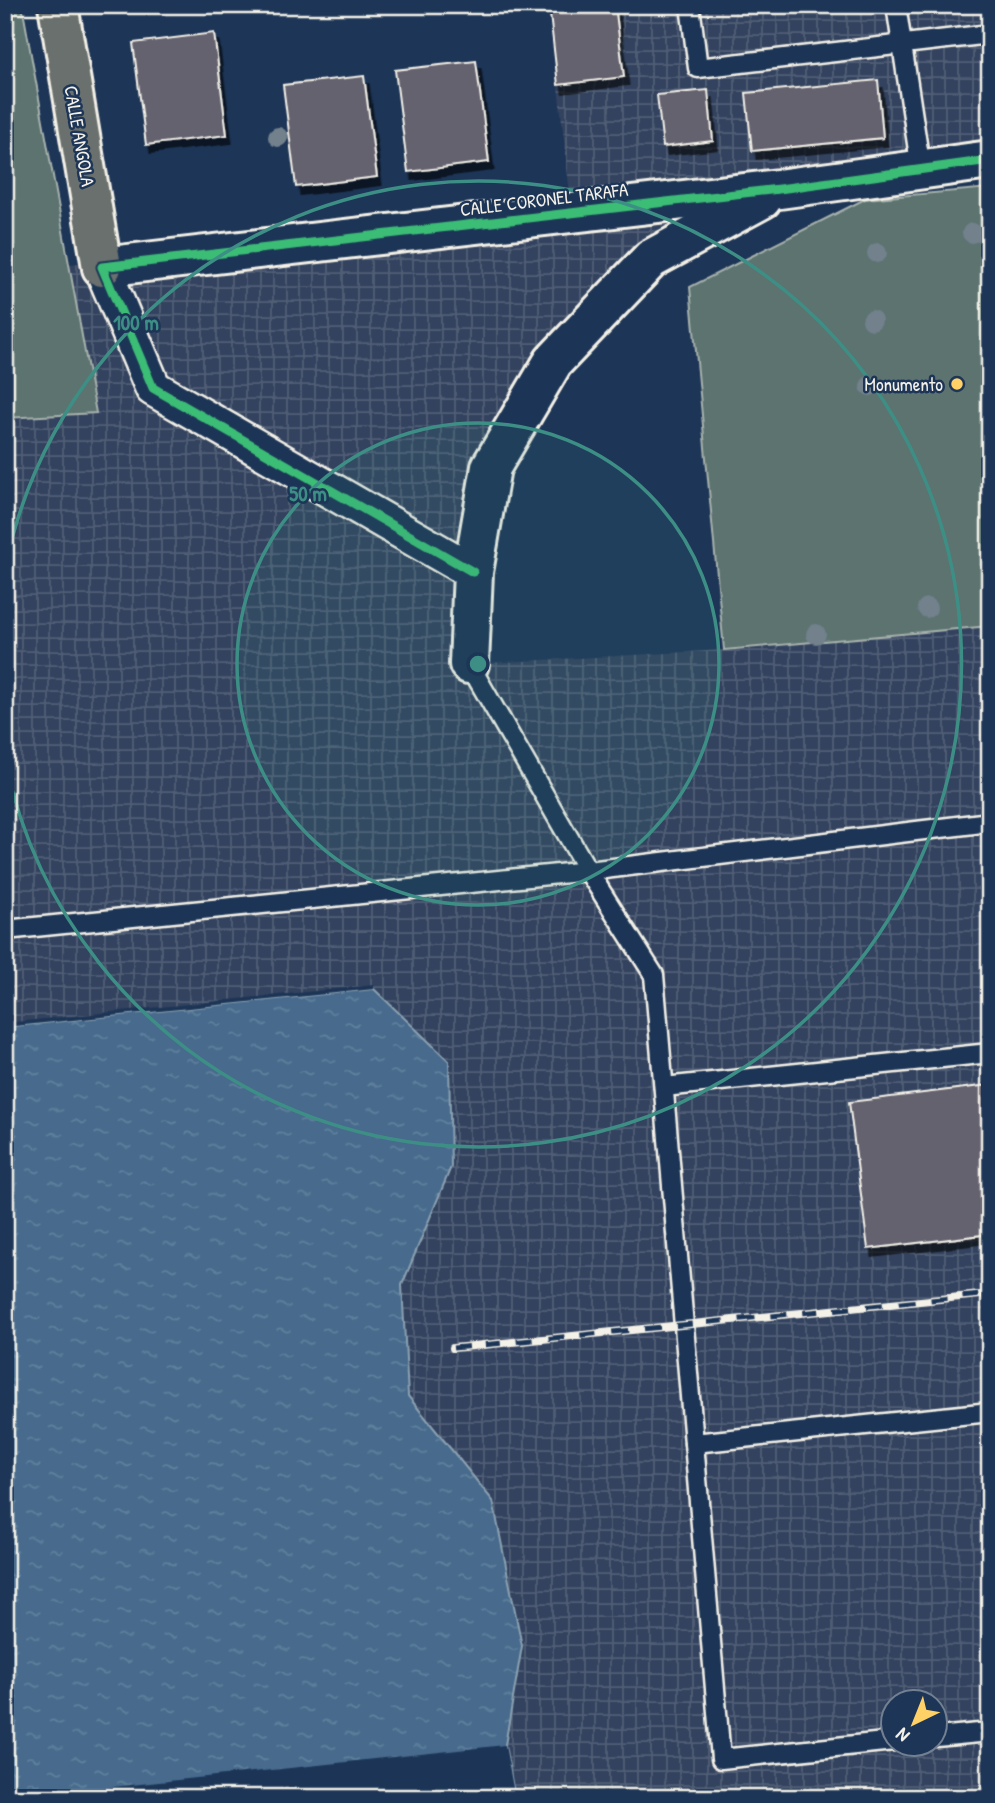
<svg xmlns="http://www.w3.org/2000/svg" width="995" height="1803" font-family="'Patrick Hand',sans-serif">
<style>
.industrial{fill:url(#industrial-grid);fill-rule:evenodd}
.green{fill:#5b7370;stroke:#a8b2ac;stroke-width:2}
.water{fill:url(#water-ripples);stroke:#8ca1b1;stroke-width:2}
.pier{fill:#1d3557}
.building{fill:#656270;stroke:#f4f1e8;stroke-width:2;filter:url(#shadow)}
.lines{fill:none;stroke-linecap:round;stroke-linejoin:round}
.service-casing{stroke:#f4f1e8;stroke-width:23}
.minor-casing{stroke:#f4f1e8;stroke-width:40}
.tertiary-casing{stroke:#f4f1e8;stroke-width:44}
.primary-casing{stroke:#f4f1e8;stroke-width:44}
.service{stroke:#1d3557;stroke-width:18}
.minor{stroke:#1d3557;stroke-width:35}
.tertiary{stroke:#1d3557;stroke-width:38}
.primary{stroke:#6b706d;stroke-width:38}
.rail-casing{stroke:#f4f1e8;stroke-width:8}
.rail{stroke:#1d3557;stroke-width:5;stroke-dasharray:16;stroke-linecap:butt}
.cycleway-casing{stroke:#1d3557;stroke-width:13}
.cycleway{stroke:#3abd76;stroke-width:9}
.tree{fill:#72818c}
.ring{fill:none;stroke:#3d8f86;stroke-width:3.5}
.poi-dot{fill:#ffd166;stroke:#1d3557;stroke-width:2.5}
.labels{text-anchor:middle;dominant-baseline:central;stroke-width:5;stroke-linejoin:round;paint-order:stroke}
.street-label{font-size:19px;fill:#f4f1e8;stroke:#1d3557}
.poi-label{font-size:19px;fill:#f4f1e8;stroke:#1d3557;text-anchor:end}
.centre{fill:#3d8f86;stroke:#1d3557;stroke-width:3.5}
.ring-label{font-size:21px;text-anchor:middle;font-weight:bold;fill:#3d8f86;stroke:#1d3557;stroke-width:5;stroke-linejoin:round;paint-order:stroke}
</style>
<defs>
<pattern id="industrial-grid" width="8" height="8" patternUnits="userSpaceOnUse" patternTransform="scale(1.75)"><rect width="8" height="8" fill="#33425e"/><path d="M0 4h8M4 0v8" fill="none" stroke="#515e75"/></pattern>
<pattern id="water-ripples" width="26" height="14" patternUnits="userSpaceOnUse" patternTransform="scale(1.75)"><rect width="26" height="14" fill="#466b8d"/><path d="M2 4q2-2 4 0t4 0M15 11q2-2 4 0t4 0" fill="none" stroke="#61819d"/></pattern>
<filter id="shadow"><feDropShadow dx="4.5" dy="8" stdDeviation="0" flood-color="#0009"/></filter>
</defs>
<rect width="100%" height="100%" fill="#1d3557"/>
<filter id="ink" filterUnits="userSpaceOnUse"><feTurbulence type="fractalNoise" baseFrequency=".0143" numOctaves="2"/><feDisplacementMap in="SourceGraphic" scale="14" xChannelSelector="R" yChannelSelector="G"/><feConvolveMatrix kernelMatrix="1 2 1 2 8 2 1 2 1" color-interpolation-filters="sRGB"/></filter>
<g filter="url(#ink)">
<path class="industrial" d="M549 5H990V160L775 189 651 259 491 467 469 664 724 650 990 627V1792L936 1798H515L505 1745 522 1646 493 1501 408 1396 402 1285 451 1167 374 989 5 1027V418L96 412 69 264 572 213ZM894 1702H936V1744H894Z"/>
<g class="green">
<path d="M5 5H22L96 413 5 418Z"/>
<path d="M990 188V626L724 650 690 287 865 199Z"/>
</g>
<path class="water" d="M374 989 449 1061 451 1167 402 1285 408 1396 493 1501 522 1646 505 1745 515 1798H5V1027Z"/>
<g class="pier">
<path d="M374 985V989L5 1027V1023Z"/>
<path d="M505 1745 515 1798H10Z"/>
</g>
<g class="building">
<path d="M549 5H615L624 77 558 85Z"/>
<path d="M214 33 227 135 146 145 133 43Z"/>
<path d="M476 61 489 162 408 172 395 70Z"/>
<path d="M364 76 377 177 296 187 283 85Z"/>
<path d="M878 80 883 138 752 151 746 93Z"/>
<path d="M708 90 713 141 663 147 657 95Z"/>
<path d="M990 1085V1234L868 1249 849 1102Z"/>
</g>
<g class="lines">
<g class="service-casing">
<g id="service">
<path d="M690 5 698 68 990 34"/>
<path d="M896 5 921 170"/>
<path d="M469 664 588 871 654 975 721 1759 894 1741"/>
<path d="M5 930 588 871 990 822"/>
<path d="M664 1087 990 1053"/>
<path d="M694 1443 990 1412"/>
<path d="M936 1737 990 1732"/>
</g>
</g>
<g class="minor-casing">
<path id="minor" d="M102 267 153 388 473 572"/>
</g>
<g class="tertiary-casing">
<g id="tertiary">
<path d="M102 267 779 189 990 160"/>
<path d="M469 664 473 572 491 467 553 362 651 259 762 199"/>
</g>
</g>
<g class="primary-casing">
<path id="primary" d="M58 5 102 267"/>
</g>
<use href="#service" class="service"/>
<use href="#minor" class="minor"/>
<use href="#tertiary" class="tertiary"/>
<use href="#primary" class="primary"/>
<g class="rail-casing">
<path id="rail" d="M453 1348 990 1294"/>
</g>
<use href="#rail" class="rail"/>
<g class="cycleway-casing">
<path id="cycleway" d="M473 572 153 388 102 267 779 189 990 160"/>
</g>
<use href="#cycleway" class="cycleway"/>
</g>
<g class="tree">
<circle cx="278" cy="137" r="10"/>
<circle cx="972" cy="233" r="10"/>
<circle cx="877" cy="253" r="10"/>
<circle cx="872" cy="320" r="10"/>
<circle cx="870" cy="386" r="10"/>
<circle cx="927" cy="608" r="10"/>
<circle cx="816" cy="634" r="10"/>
</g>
</g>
<circle cx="478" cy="664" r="241" fill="#3d8f86" fill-opacity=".12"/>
<g class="ring">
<circle cx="478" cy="664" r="241"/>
<path d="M6 564A483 483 0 1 1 6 764"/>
</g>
<circle class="poi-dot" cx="957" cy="384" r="7"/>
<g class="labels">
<g class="street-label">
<text transform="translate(80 136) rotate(80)">CALLE ANGOLA</text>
<text transform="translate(544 199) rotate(-7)">CALLE CORONEL TARAFA</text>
</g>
<g class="poi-label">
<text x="943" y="384">Monumento</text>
</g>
</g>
<circle cx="478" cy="664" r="10" class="centre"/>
<g class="ring-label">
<text x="136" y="330">100 m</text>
<text x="308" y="501">50 m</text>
</g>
<rect width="995" height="1803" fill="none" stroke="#1d3557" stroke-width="28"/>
<rect x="14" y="14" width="967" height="1775" fill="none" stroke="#f4f1e8" stroke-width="2.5" filter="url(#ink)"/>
<g transform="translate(914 1723) rotate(223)"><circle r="33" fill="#1d3557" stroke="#738091" stroke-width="2"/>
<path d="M0-5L12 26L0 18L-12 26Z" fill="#ffd166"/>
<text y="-10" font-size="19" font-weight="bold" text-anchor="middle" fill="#f4f1e8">N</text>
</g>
</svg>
